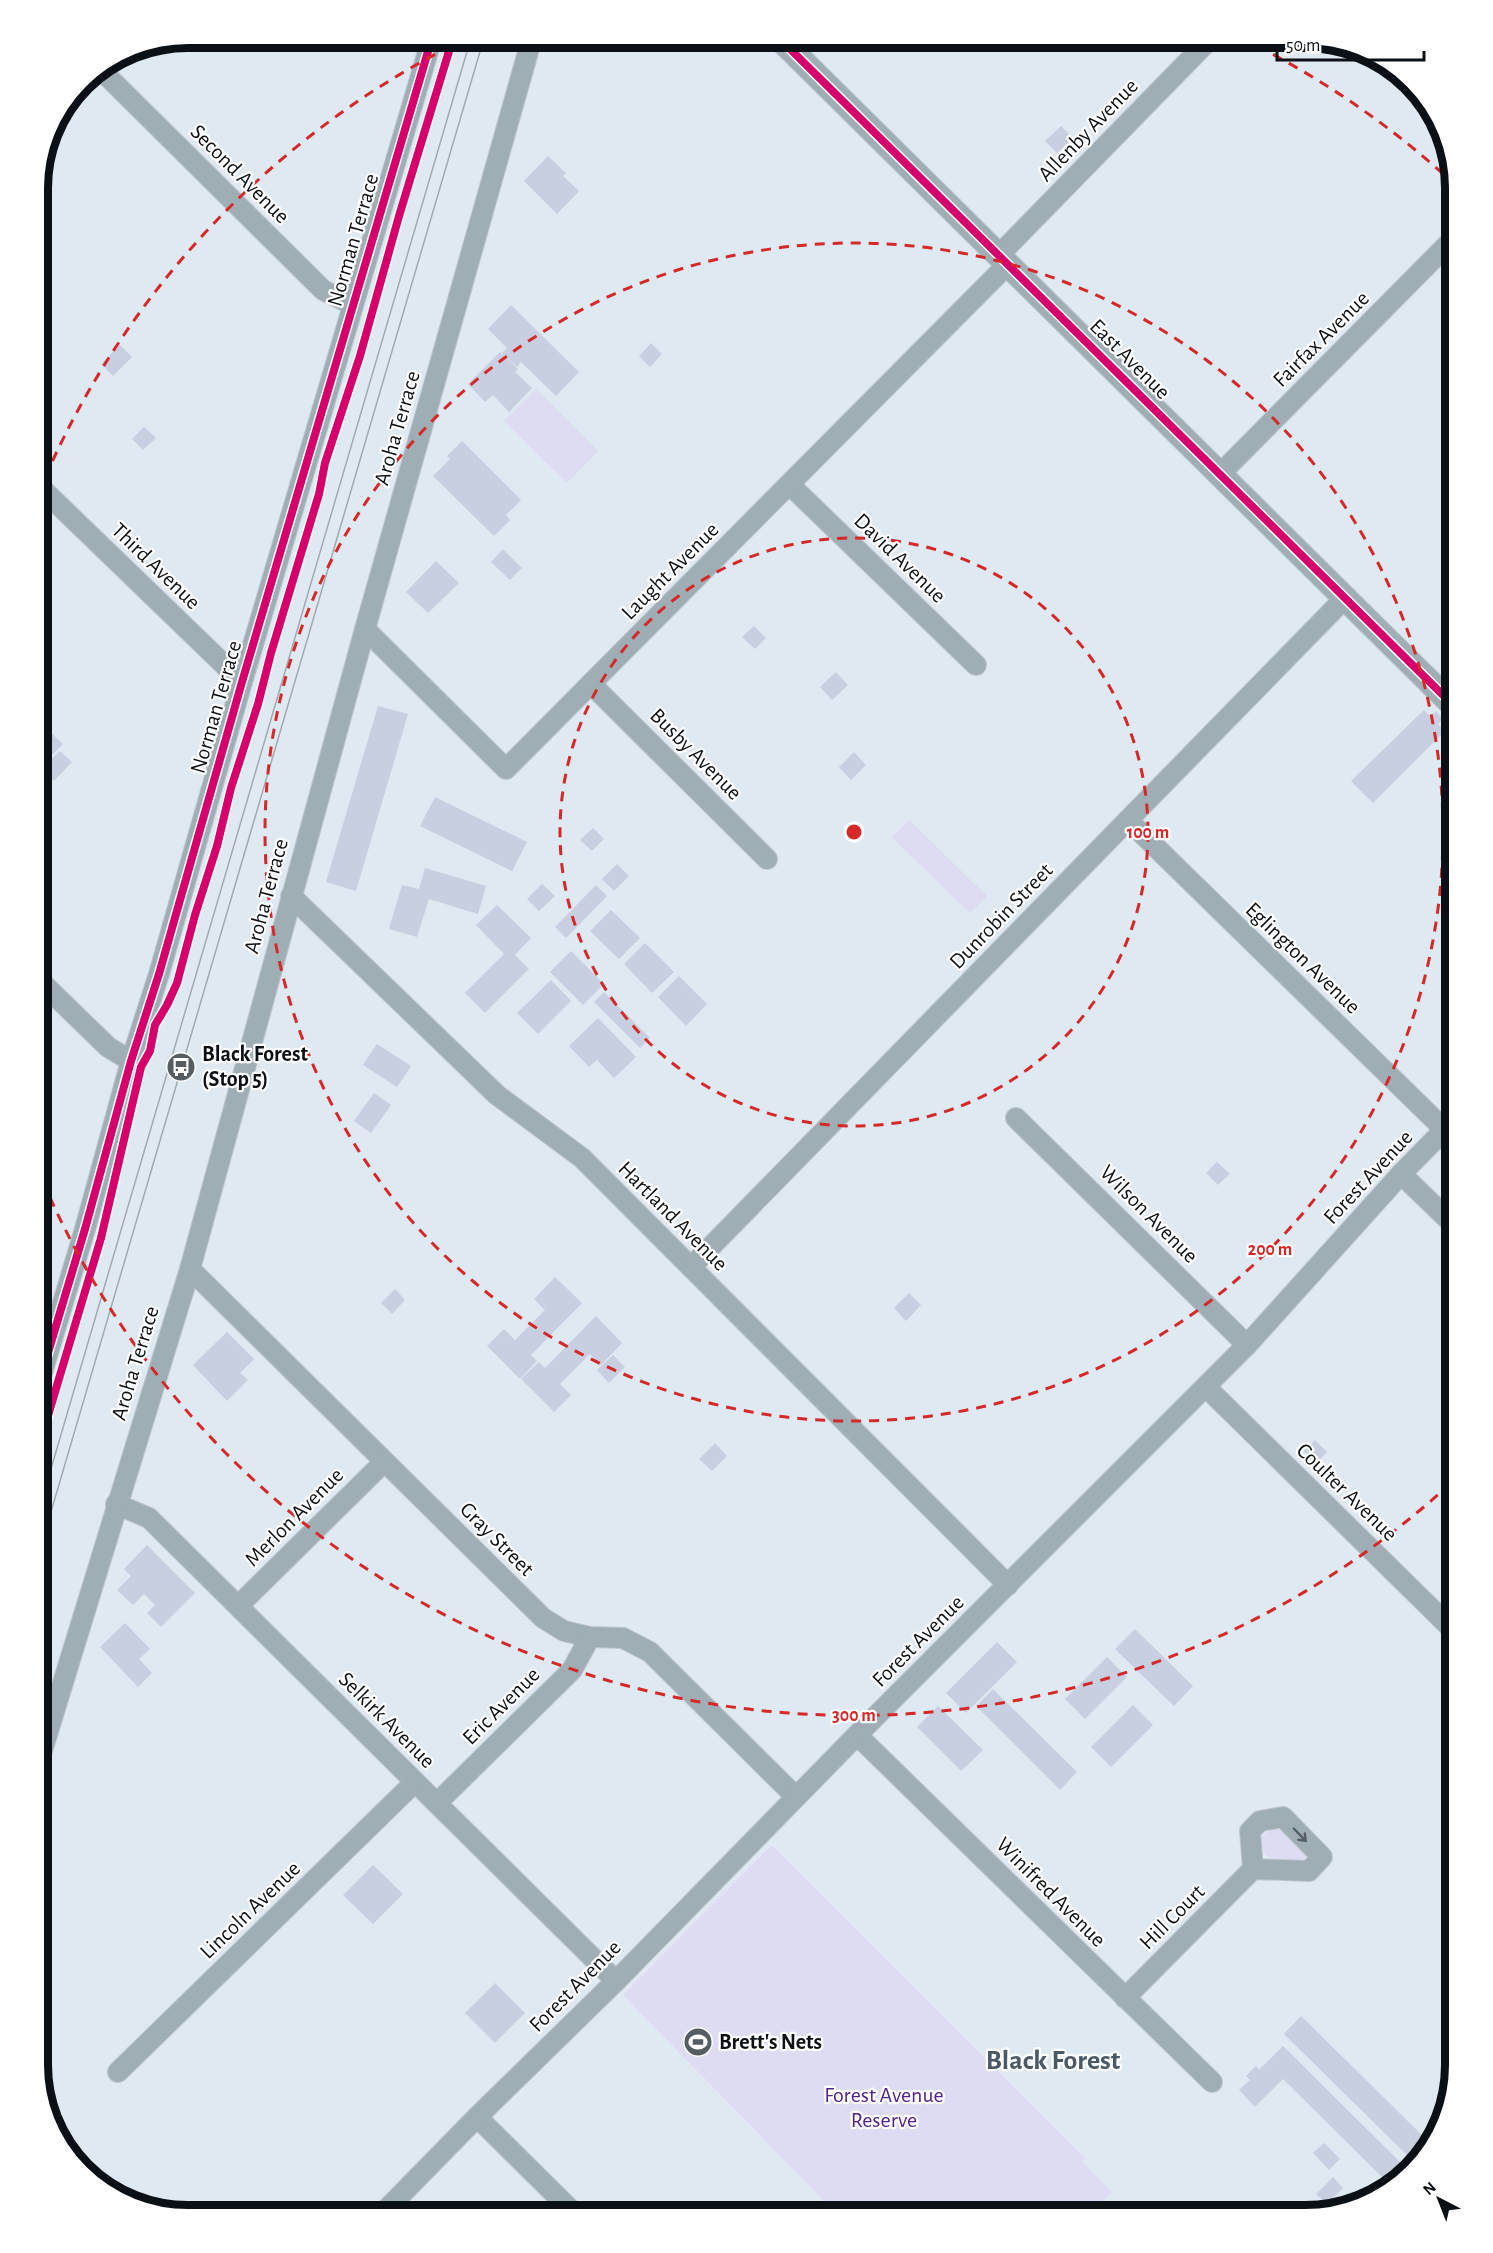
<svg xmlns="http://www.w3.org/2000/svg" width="1493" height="2253" font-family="'Alegreya Sans',sans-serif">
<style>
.green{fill:#dedcf2}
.building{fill:#c7cfe0}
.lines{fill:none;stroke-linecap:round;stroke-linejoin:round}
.minor-casing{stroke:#bfc6cc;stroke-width:22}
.tertiary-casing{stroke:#bfc6cc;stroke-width:26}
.minor{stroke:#9faeb4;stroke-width:20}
.tertiary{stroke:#9faeb4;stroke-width:24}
.tram{stroke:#9faab0;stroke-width:1.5}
.cycleway-casing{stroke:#fff;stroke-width:11}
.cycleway{stroke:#d6006c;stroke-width:8}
.oneway{stroke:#545f64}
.ring{fill:none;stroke:#d62828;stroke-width:3;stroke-dasharray:10 8}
.labels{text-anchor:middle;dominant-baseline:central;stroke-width:4.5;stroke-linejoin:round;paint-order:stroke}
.street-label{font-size:22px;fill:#0a1015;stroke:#fff}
.poi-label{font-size:22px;font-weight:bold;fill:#0a1015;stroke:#fff;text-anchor:start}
.park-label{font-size:22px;fill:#54238a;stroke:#fff}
.district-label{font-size:28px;font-weight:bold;fill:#495966;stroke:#fff}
.rim{fill:none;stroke:#0a1015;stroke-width:8}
.centre{fill:#d62828;stroke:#fff;stroke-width:3}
.ring-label{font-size:18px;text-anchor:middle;font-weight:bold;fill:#d62828;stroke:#fff;stroke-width:4.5;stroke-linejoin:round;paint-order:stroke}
</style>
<rect width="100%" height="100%" fill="#dfe9f1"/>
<g class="green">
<path d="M536 389 598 451 567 483 504 421Z"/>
<path d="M909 820 987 896 970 913 892 837Z"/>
<path d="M1282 1828 1306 1852 1304 1861 1268 1857 1264 1853 1261 1840 1268 1829Z"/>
<path d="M772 1845 1085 2158 1082 2162 1112 2192 1088 2215H838L623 1995Z"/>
</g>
<g class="building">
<path d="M1061 126 1073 138 1057 153 1045 141Z"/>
<path d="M548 156 566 173 563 176 579 191 557 214 524 181Z"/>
<path d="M511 305 579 372 556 396 521 362 517 367 502 353 507 348 488 329Z"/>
<path d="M651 343 662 354 650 367 639 356Z"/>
<path d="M120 345 132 357 113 376 101 364Z"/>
<path d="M500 352 518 369 515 372 532 388 509 412 493 395 485 402 468 384Z"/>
<path d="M144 427 156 438 143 450 132 439Z"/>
<path d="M462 441 521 500 506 515 510 520 494 536 433 476 450 459 447 456Z"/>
<path d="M503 549 522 568 510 580 491 562Z"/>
<path d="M436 561 459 583 428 613 406 592Z"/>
<path d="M754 626 766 638 755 649 742 637Z"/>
<path d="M836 672 848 685 832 700 820 687Z"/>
<path d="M378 706 408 714 356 891 326 882Z"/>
<path d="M1424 710 1431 717 1436 711 1443 719 1438 724 1445 731 1373 803 1351 781Z"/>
<path d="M50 732 63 744 44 763 38 757V745Z"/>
<path d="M60 751 72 762 54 781 41 769Z"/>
<path d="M854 752 866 765 851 780 839 767Z"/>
<path d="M435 797 527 842 512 871 420 826Z"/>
<path d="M593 828 604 839 592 851 580 840Z"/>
<path d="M617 864 629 876 614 891 602 879Z"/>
<path d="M425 868 486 886 478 914 429 899 417 937 389 929 402 885 419 889Z"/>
<path d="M542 884 555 896 539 911 527 899Z"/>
<path d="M596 885 607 896 566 938 555 927Z"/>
<path d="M497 905 531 938 515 955 529 969 485 1013 465 993 504 954 476 925Z"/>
<path d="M611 910 640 938 619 959 590 931Z"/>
<path d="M645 943 674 972 652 993 624 964Z"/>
<path d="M571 951 604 984 583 1005 550 972Z"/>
<path d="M679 976 707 1004 686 1026 658 997Z"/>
<path d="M551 980 571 1001 538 1034 517 1013Z"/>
<path d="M604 992 650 1038 640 1048 594 1002Z"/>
<path d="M598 1018 636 1057 614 1078 597 1060 589 1067 569 1046Z"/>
<path d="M377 1044 411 1066 397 1087 363 1065Z"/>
<path d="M374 1093 391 1105 371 1133 354 1121Z"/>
<path d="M1217 1162 1230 1174 1218 1185 1206 1173Z"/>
<path d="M38 1244 47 1254 38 1264Z"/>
<path d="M555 1277 582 1303 531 1355 537 1361 520 1379 487 1346 504 1329 515 1340 545 1310 534 1299Z"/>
<path d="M395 1289 405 1300 392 1314 381 1303Z"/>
<path d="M909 1293 921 1305 906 1321 894 1308Z"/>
<path d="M596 1316 622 1343 601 1365 590 1354 560 1384 571 1395 554 1412 521 1379 539 1362 545 1368Z"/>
<path d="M227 1332 254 1359 240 1373 248 1380 227 1401 193 1365Z"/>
<path d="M613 1355 625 1367 609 1383 597 1370Z"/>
<path d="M1315 1440 1327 1452 1316 1464 1304 1451Z"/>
<path d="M715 1443 727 1456 712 1471 699 1459Z"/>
<path d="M147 1545 195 1593 161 1627 147 1613 155 1605 144 1594 133 1605 117 1590 131 1576 124 1569Z"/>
<path d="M125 1623 150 1649 139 1659 152 1673 138 1687 100 1647Z"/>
<path d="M1135 1629 1193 1686 1174 1706 1115 1649Z"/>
<path d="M997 1642 1017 1662 966 1713 946 1693Z"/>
<path d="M1107 1657 1127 1677 1085 1719 1065 1699Z"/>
<path d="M993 1689 1077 1772 1060 1790 976 1706Z"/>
<path d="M1133 1705 1153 1725 1111 1767 1091 1747Z"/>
<path d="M938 1706 983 1750 961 1771 917 1727Z"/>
<path d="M373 1865 403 1894 373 1924 343 1895Z"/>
<path d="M495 1983 525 2013 495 2043 465 2013Z"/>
<path d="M1301 2016 1431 2144 1414 2162 1284 2034Z"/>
<path d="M1283 2046 1407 2169 1390 2185 1283 2079 1255 2107 1239 2090 1250 2080 1246 2076 1256 2066 1259 2070Z"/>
<path d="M1324 2143 1340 2159 1329 2170 1313 2153Z"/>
<path d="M1333 2177 1343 2188 1327 2204 1316 2194Z"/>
</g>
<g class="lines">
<g class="minor-casing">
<g id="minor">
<path d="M100 69 323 290 353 305"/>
<path d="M999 255 1211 38"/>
<path d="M1220 474 1455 237"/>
<path d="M38 485 242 682"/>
<path d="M790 485 976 665"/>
<path d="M365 629 506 769 1008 264"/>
<path d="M591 684 767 859"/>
<path d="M1128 820 1445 1130"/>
<path d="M291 896 497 1095 582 1158 1008 1585"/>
<path d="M38 979 108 1047 131 1061"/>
<path d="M1016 1118 1247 1345"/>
<path d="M1401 1174 1455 1226"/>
<path d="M691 1267 1345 598"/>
<path d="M190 1269 543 1618 564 1631 590 1637 623 1638 650 1652 796 1797"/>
<path d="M38 1386 85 1229 131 1061 159 974 242 682 432 38"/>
<path d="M1206 1387 1455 1632"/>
<path d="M116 1504 149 1518 616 1981"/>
<path d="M238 1606 384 1462"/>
<path d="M857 1735 1212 2082"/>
<path d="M38 1764 190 1269 365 629 532 38"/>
<path d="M437 1803 572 1670 590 1637"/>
<path d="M1125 1998 1253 1869 1309 1871 1322 1857 1283 1817 1260 1821 1250 1831 1253 1869"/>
<path d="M118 2072 415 1782"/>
<path d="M477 2117 576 2215"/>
<path d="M381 2215 477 2117 616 1981 857 1735 1247 1345 1401 1174 1455 1119"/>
</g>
</g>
<g class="tertiary-casing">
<path id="tertiary" d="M779 38 1455 707"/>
</g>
<use href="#minor" class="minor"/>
<use href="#tertiary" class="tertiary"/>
<g class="tram">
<path d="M38 1513 471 38"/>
<path d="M38 1556 484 38"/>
</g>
<g class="cycleway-casing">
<g id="cycleway">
<path d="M779 38 1455 707"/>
<path d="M38 1386 85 1229 131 1061 159 974 242 682 432 38"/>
<path d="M38 1449 101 1238 141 1067 150 1051 155 1025 167 1005 177 983 195 915 217 846 231 788 258 704 271 653 319 494 325 463 360 356 399 216 453 38"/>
</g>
</g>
<use href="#cycleway" class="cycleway"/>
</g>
<defs><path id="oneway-shaft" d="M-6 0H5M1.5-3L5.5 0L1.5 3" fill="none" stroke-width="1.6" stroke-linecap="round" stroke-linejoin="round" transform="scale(1.5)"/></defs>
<use class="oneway" href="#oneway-shaft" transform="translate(1300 1835) rotate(46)"/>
<g class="ring">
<circle cx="854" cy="832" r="294"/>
<circle cx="854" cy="832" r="589"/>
<path d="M1451 1483A883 883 0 0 1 38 1170M38 494A883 883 0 0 1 467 38M1241 38A883 883 0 0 1 1451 181"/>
</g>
<defs>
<g id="bus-disc" transform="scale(1.5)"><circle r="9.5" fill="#555c62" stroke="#fff"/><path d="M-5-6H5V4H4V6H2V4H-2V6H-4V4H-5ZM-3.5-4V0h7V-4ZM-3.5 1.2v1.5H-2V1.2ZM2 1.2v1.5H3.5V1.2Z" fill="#fff"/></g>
<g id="stadium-disc" transform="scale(1.5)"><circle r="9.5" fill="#555c62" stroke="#fff"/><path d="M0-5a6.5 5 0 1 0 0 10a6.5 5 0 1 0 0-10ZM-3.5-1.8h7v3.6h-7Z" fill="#fff"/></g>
</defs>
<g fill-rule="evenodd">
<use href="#bus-disc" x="181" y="1067"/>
<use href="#stadium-disc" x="698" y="2042"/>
</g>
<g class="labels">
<g class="street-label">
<text transform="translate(1088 130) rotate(-46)">Allenby Avenue</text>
<text transform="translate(240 174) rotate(45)">Second Avenue</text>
<text transform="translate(353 240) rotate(-74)">Norman Terrace</text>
<text transform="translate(1321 339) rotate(-45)">Fairfax Avenue</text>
<text transform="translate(1130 359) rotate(45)">East Avenue</text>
<text transform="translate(397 428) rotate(-74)">Aroha Terrace</text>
<text transform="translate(900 558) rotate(44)">David Avenue</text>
<text transform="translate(156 566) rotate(44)">Third Avenue</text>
<text transform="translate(670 571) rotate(-45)">Laught Avenue</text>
<text transform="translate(216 707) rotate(-74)">Norman Terrace</text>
<text transform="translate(696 754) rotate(45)">Busby Avenue</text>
<text transform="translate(266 896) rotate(-75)">Aroha Terrace</text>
<text transform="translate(1001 916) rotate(-46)">Dunrobin Street</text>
<text transform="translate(1303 958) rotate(44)">Eglington Avenue</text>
<text transform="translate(1368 1177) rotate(-47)">Forest Avenue</text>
<text transform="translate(1149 1214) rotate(45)">Wilson Avenue</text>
<text transform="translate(673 1216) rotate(45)">Hartland Avenue</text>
<text transform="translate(135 1363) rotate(-73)">Aroha Terrace</text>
<text transform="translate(1347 1492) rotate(44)">Coulter Avenue</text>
<text transform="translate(294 1517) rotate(-45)">Merlon Avenue</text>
<text transform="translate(497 1539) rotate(45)">Gray Street</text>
<text transform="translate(918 1641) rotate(-45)">Forest Avenue</text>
<text transform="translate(501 1706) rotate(-45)">Eric Avenue</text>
<text transform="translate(387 1720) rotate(45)">Selkirk Avenue</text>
<text transform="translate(1051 1892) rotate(45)">Winifred Avenue</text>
<text transform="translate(250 1910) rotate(-44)">Lincoln Avenue</text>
<text transform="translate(1172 1917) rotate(-45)">Hill Court</text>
<text transform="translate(575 1986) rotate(-45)">Forest Avenue</text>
</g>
<g class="poi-label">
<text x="202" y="1054">Black Forest<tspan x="202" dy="25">(Stop 5)</tspan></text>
<text x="719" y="2042">Brett's Nets</text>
</g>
<g class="park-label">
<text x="884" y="2095">Forest Avenue<tspan x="884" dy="25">Reserve</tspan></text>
</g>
<g class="district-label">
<text x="1053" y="2061">Black Forest</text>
</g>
</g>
<path d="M0 0H1493V2253H0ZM188 48H1305A140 140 0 0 1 1445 188V2065A140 140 0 0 1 1305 2205H188A140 140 0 0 1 48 2065V188A140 140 0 0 1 188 48Z" fill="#fff" fill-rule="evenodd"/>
<path class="rim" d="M188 48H1305A140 140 0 0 1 1445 188V2065A140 140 0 0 1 1305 2205H188A140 140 0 0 1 48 2065V188A140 140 0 0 1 188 48Z"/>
<circle cx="854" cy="832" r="9" class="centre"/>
<g class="ring-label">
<text x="1148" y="838">100 m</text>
<text x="1270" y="1255">200 m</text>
<text x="854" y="1721">300 m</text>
</g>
<g transform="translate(1439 2199) rotate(318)" stroke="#ffffff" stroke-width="4.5" paint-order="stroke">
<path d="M0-4.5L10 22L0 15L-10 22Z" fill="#0a1015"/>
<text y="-9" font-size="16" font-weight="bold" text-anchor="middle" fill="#0a1015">N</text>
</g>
<path d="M1277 51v9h147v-9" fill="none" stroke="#0a1015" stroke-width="3"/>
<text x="1286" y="51" font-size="18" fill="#0a1015" stroke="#ffffff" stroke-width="4.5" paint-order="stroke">50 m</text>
</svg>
